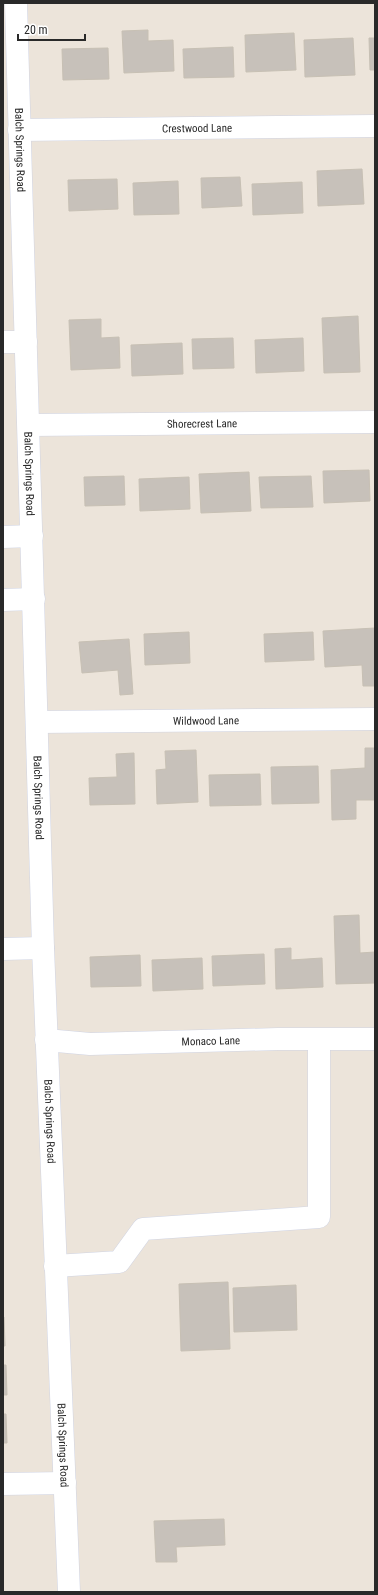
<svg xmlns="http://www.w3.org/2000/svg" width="378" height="1595" font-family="'Roboto Condensed',sans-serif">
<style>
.building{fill:#c7c1ba;stroke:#c7c0b4}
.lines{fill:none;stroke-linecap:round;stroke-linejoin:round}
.minor-casing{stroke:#d0d4e3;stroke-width:23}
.minor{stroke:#fff;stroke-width:22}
.labels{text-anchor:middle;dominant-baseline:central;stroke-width:3.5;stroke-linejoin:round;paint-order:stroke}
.street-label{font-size:11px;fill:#292929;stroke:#fff}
</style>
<rect width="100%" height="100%" fill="#ece4da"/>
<g class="building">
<path d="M148 30V41L173 40 174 71 124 73 122 31Z"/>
<path d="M294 33 296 70 246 72 245 35Z"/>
<path d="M353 38 355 75 305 77 304 40Z"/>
<path d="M369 38H375V70H370Z"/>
<path d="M233 47 234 77 184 78 183 49Z"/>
<path d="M108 48 109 79 63 80 62 49Z"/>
<path d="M362 169 364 204 318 206 317 171Z"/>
<path d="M240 177 242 206 202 208 201 178Z"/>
<path d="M117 179 118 209 69 211 68 180Z"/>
<path d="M178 181 179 214 134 215 133 183Z"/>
<path d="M302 182 303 213 253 215 252 184Z"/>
<path d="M358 316 360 372 324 373 322 318Z"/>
<path d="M101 319V338L119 337 120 368 71 370 69 320Z"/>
<path d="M233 338 234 368 193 369 192 339Z"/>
<path d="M303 338 304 371 256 373 255 340Z"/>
<path d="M182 343 183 374 132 376 131 345Z"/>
<path d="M369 470 370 501 324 503 323 471Z"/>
<path d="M249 472 251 511 201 513 199 474Z"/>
<path d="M124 476 125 505 85 506 84 477Z"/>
<path d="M311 476 313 507 261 508 259 477Z"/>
<path d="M189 477 190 509 140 511 139 479Z"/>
<path d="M375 628V686H363L362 665 325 667 323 631Z"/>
<path d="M189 632 190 663 145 665 144 634Z"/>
<path d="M313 632 314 660 265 662 264 634Z"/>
<path d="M129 639 133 694 120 695 118 670 82 673 79 642Z"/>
<path d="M365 748H375V800H356V819L332 820 331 770 365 768Z"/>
<path d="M196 750 198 802 157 804 156 770 166 769 165 751Z"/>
<path d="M134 753 135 804 90 805 89 778 117 777 116 754Z"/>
<path d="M318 766 319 803 272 804 271 767Z"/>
<path d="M260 774 261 805 210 806 209 775Z"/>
<path d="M359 915 360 953 375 952V983L336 984 334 916Z"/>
<path d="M291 948V960L322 958 323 987 276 989 275 949Z"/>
<path d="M264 954 265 984 213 986 212 956Z"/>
<path d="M140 955 141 986 91 987 90 957Z"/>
<path d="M202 958 203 989 153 991 152 960Z"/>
<path d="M228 1282 230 1349 181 1351 179 1284Z"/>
<path d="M296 1285 297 1330 234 1332 233 1288Z"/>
<path d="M3 1317H4L5 1346H3Z"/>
<path d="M3 1365H6L7 1395H3Z"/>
<path d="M3 1414H6L7 1443H3Z"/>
<path d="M224 1519 225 1545 176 1547 177 1562H156L154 1521Z"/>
</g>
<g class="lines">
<g class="minor-casing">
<g id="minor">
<path id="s1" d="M16 3 43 948 69 1592"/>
<path id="s2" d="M19 130 375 126"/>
<path d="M3 342H26"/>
<path id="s3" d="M29 425 375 422"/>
<path d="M3 537 32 536"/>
<path d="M3 600 34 599"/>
<path id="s4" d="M37 722 375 719"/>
<path d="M3 949 43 948"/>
<path id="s5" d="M46 1040 90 1044 278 1039H375"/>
<path d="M55 1266 119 1262 143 1229 319 1217V1040"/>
<path d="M3 1484 65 1483"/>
</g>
</g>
<use href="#minor" class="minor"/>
</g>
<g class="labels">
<g class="street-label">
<text stroke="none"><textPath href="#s2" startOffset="178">Crestwood Lane</textPath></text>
<text stroke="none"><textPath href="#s1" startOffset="147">Balch Springs Road</textPath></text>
<text stroke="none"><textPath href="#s3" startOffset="173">Shorecrest Lane</textPath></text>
<text stroke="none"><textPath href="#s1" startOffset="471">Balch Springs Road</textPath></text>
<text stroke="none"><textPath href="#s4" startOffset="169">Wildwood Lane</textPath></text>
<text stroke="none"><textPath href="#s1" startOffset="795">Balch Springs Road</textPath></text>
<text stroke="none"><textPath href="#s5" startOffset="165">Monaco Lane</textPath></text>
<text stroke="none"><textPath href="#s1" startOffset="1119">Balch Springs Road</textPath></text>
<text stroke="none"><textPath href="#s1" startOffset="1443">Balch Springs Road</textPath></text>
</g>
</g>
<rect width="378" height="1595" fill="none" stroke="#292929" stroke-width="8"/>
<path d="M18 34v6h67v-6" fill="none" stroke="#292929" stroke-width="2"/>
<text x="24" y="34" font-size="12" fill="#292929" stroke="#ffffff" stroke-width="3" paint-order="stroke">20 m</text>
</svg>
